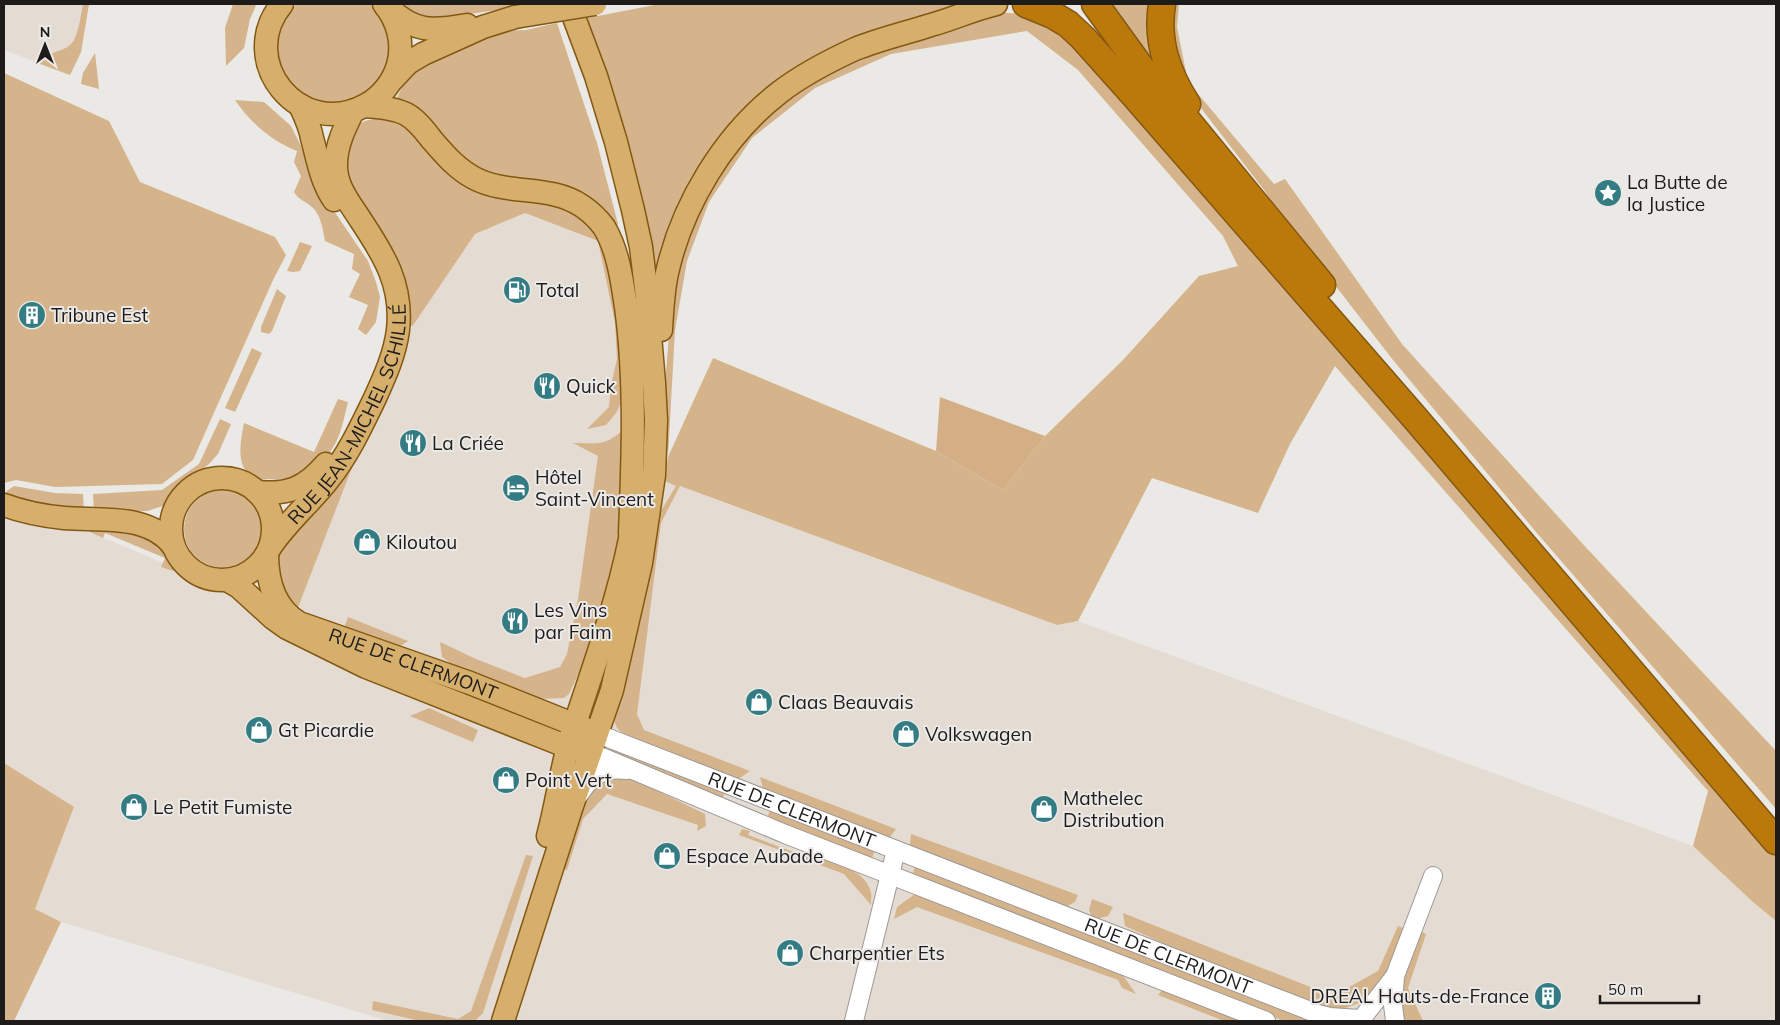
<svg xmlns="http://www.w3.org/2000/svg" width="1780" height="1025" font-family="Mulish,sans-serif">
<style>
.built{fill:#e4dcd3}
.green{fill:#d5b38b;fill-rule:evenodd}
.forest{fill:#d4af85}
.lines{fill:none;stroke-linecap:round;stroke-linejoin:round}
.minor-casing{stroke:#9b9896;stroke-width:20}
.major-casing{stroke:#845811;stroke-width:25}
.highway-casing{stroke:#845811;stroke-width:29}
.minor{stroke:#fff;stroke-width:18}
.major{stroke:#d6af6d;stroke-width:22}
.highway{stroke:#bb790b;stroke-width:26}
.major-bridge-casing{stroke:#845811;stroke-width:25;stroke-linecap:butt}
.major-bridge{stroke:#d6af6d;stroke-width:22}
.labels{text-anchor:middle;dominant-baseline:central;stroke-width:4;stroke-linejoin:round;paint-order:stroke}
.poi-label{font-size:19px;fill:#1d1c1b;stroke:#ebe9e6;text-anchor:start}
.street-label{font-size:19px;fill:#1d1c1b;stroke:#ebe9e6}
</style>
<rect width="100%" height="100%" fill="#ebe9e6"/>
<g class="built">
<path d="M4 4H89L81 52 70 75 4 50Z"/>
<path d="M525 213 598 241 615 323 623 457 663 480 1057 625 1078 621 1693 846 1753 902 1776 921V1021H388L61 922 35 909 74 808 4 763V523L14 500 294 618 353 464 412 327 475 234Z"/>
</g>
<g class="green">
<path d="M83 4H89L81 52 70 75 40 64C51 49 59 54 70 45 78 39 81 14 83 4Z"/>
<path d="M233 4H256L255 8 250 19 244 48 226 66 225 28Z"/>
<path d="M297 4H370C377 10 380 17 384 26 409 79 344 126 298 91 292 86 286 81 283 74 281 69 280 64 278 59 272 41 283 16 297 4Z"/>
<path d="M401 4H537L430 20 407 12Z"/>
<path d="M660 4H975L773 90 666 254 654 276 582 19Z"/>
<path d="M1109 4H1158V68L1127 32Z"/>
<path d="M1171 4H1179L1177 27 1188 82 1274 184 1285 179 1402 344 1581 542 1776 751V809L1536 532 1393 360 1279 213 1264 190 1184 86 1169 16Z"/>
<path d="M989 12 1026 14 1046 20 1080 49 1776 849V921L1753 902 1693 846 1708 791 1335 366 1290 444 1258 513 1152 478 1078 621 1057 625 680 486 661 523 637 714 644 730 750 771 737 780 634 739C615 731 614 726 613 707L656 519 676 486 663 480 668 458 664 398 674 271 689 219 743 140 796 91 838 66ZM1027 31 1078 70 1223 236 1238 266 1199 276 1123 360 1045 436 1003 490 936 451 713 358 668 457 675 330 687 261 709 202 752 138 815 88 891 54Z"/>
<path d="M557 23 597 143 618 224 613 233 596 209 483 176 394 104 411 68 496 31 526 30Z"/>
<path d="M95 53 99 89 81 84 83 73Z"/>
<path d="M4 73 109 121 140 182 275 237 286 255 273 280 193 460 162 484 55 487 16 480 4 483Z"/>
<path d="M235 100 264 102 291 126 302 148 306 152 321 192 368 261 376 282 380 297 376 322 366 335 358 329 368 305 349 297 360 274 352 269 354 254 325 241C323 230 321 215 312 207 305 201 299 200 294 192L301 176 294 162 297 151C271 141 250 122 235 100Z"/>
<path d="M381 117 396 120 411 128 447 168 578 210 607 244 626 363 620 405 616 413 606 425 587 429 609 407 611 385 617 359 615 323 598 241 525 213 475 234 412 327 358 209 343 168 354 126 365 121Z"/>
<path d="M300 242 312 246 300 271 293 272 287 271Z"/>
<path d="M277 289 286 296 272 331 269 334 261 332V327Z"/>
<path d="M252 348 262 353 235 412 225 408Z"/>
<path d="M338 399 348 402C344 418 341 436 332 449 326 459 307 474 296 477 288 479 278 479 269 479 264 480 256 481 251 477 235 464 241 439 244 423L314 452Z"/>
<path d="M220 419 231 424 218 454 208 465 177 487 163 506 147 511 94 513 93 494 162 490 199 464Z"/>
<path d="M624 429 621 541 592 645 569 694 564 698 541 699 456 667 442 657 440 642 476 659 525 678 560 667 567 654 578 599 598 456 573 443C599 443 604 447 624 429Z"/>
<path d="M356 457 294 618 279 593 278 556 288 536Z"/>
<path d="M14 486 55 493 83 494 84 513 50 509 4 495V493Z"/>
<circle cx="223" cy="529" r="39"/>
<path d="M90 529H126L166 547 177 569 173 571 161 567 165 558 105 533 103 538 90 532Z"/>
<path d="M348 617 408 641 402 645 392 648 344 628Z"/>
<path d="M429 708 478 730 473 742 410 716Z"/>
<path d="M612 749 722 790 725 793 723 797 719 798 610 756Z"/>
<path d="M4 763 74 807 35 909 61 922 14 1021H4Z"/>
<path d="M625 775 705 814 706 826 697 831 698 825 607 794 583 819 567 870 563 869 583 803 598 780Z"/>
<path d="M760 777 896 829 890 837 886 838 764 792Z"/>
<path d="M771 808 875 850 870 863 766 820Z"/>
<path d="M742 829 750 831 748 835 812 859 817 856C835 864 867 870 871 893 872 896 871 901 871 905L844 874 739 835Z"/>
<path d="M911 834 1078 895 1075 902 1064 908 913 850 910 845Z"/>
<path d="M526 855 533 856 483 1013 475 1021H420L372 1010 373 1001 458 1019 471 1011Z"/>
<path d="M916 864 1312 1017 1311 1021H1284L911 878Z"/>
<path d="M915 894 1119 970 1136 994 1122 988 1118 980 917 907 894 919 897 907Z"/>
<path d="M1092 899 1113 907 1108 916 1096 919 1092 917 1089 910Z"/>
<path d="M1123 913 1333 996 1378 971 1398 926 1405 929 1380 988 1367 1000 1338 1011 1325 1010 1252 983 1125 926Z"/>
<path d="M1422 932 1426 934 1408 988 1423 1021H1402L1400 988Z"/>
<path d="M1164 988 1250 1021H1224L1158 995Z"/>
</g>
<path class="forest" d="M940 397 1045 436 1003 490 936 451Z"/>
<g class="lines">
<g class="minor-casing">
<g id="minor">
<path id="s1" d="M598 734 1318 1014 1330 1017 1359 1019"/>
<path d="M590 752 785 834 1266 1021"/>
<path d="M579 795C591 776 603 767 627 770"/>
<path d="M1395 976 1393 1005 1395 1021"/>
<path d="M1363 1017 1395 976 1433 876"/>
<path d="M854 1021 896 850"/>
</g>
</g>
<g class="major-casing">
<g id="major">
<path d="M282 4C235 61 300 141 366 105 381 97 393 82 398 65 404 43 398 21 384 4"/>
<path d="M389 8C415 33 433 31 467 25"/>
<path d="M393 79 408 63 423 54 483 27 515 17"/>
<path d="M300 105C305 116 310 126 312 138 318 160 321 181 334 200"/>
<path d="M365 106C379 107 393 108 406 114 417 120 425 131 432 140 445 155 457 169 474 178 508 196 550 184 582 206 591 212 598 219 604 227 618 250 622 280 626 307 636 382 633 457 630 533"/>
<path d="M661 330C662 311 663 291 667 273 682 205 724 135 780 92 802 75 829 61 855 49 880 39 906 33 931 25 953 19 974 9 996 4"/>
<circle cx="222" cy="529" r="51"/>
<path d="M257 492C289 495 305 488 326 464"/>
<path d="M4 505C23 512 43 516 64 518 100 521 150 513 174 547"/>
<path id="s2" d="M271 546C287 522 310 503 328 480 348 455 361 427 375 398 385 376 395 354 398 330 403 285 384 255 360 219 349 202 335 185 336 164 336 145 345 127 353 111"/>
<path id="s3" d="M267 554C267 581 274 608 299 623L470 683 588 730"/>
<path d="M227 580 239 587 273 618 287 628 366 667 568 747 582 750"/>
<path d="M548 836C557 803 561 769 571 736 594 664 622 592 634 517"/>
<path d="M503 1021 571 809 612 690 641 563 654 475 656 420 654 383 646 288 641 247 633 210 616 142 596 76 569 4"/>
</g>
</g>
<g class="highway-casing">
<g id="highway">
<path d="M1026 4 1053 15 1068 24 1083 38 1134 95 1415 418 1776 841"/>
<path d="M1095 4 1142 69 1172 102 1322 285"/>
<path d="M1162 4C1156 41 1167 73 1187 104"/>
</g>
</g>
<use href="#minor" class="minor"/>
<use href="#major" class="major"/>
<use href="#highway" class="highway"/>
<g class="major-bridge-casing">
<path id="major-bridge" d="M515 17 595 4"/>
</g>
<use href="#major-bridge" class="major-bridge"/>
</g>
<defs>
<g id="sight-disc" transform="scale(1.4375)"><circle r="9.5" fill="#347c84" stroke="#ebe9e6"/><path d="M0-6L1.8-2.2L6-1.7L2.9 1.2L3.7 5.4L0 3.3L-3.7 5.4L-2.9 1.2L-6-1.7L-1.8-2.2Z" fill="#fff"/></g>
<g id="fuel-disc" transform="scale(1.4375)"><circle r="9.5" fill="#347c84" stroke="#ebe9e6"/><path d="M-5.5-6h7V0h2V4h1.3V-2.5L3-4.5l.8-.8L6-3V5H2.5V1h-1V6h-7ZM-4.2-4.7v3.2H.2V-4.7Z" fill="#fff"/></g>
<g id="building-disc" transform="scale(1.4375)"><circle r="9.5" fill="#347c84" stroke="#ebe9e6"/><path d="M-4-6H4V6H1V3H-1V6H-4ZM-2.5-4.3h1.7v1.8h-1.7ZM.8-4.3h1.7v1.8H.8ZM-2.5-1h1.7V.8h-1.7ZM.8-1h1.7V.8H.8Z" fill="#fff"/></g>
<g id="restaurant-disc" transform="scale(1.4375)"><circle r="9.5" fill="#347c84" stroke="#ebe9e6"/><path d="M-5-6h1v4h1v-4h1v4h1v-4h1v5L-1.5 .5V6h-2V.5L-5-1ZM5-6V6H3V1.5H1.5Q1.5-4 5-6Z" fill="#fff"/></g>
<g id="hotel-disc" transform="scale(1.4375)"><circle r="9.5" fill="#347c84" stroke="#ebe9e6"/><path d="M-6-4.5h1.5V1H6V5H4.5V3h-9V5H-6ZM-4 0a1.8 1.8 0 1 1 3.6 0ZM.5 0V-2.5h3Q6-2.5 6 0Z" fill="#fff"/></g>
<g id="shop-disc" transform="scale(1.4375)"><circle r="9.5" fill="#347c84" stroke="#ebe9e6"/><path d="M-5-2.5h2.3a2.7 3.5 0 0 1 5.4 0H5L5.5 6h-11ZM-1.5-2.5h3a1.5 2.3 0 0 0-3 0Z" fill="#fff"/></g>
</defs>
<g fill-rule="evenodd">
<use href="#sight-disc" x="1608" y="193"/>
<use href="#fuel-disc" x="517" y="290"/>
<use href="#building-disc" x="32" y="315"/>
<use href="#restaurant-disc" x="547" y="386"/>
<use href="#restaurant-disc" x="413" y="443"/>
<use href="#hotel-disc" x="516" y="488"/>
<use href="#shop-disc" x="367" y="542"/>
<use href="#restaurant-disc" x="515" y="621"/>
<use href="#shop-disc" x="759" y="702"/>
<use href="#shop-disc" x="259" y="730"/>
<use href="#shop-disc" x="906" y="734"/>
<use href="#shop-disc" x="506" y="780"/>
<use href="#shop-disc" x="134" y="807"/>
<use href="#shop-disc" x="1044" y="809"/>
<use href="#shop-disc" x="667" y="856"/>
<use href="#shop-disc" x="790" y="953"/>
<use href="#building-disc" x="1548" y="996"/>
</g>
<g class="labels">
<g class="poi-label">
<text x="1627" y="182">La Butte de<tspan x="1627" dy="22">la Justice</tspan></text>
<text x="536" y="290">Total</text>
<text x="51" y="315">Tribune Est</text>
<text x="566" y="386">Quick</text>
<text x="432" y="443">La Criée</text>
<text x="535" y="477">Hôtel<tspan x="535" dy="22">Saint-Vincent</tspan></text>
<text x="386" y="542">Kiloutou</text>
<text x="534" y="610">Les Vins<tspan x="534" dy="22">par Faim</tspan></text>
<text x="778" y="702">Claas Beauvais</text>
<text x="278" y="730">Gt Picardie</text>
<text x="925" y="734">Volkswagen</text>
<text x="525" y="780">Point Vert</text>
<text x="1063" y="798">Mathelec<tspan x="1063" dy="22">Distribution</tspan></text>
<text x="153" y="807">Le Petit Fumiste</text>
<text x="686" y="856">Espace Aubade</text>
<text x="809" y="953">Charpentier Ets</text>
<text x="1529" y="996" text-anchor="end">DREAL Hauts-de-France</text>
</g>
<g class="street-label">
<text stroke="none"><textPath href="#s2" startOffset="156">RUE JEAN-MICHEL SCHILLÉ</textPath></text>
<text stroke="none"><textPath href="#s3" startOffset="201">RUE DE CLERMONT</textPath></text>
<text stroke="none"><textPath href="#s1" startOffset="208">RUE DE CLERMONT</textPath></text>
<text stroke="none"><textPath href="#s1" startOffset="612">RUE DE CLERMONT</textPath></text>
</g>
</g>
<rect width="1780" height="1025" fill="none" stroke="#1d1c1b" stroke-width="10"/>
<g transform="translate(45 45)" stroke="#ebe9e6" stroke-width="4" paint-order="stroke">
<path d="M0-4L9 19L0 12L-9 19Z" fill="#1d1c1b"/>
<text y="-8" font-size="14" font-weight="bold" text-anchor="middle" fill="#1d1c1b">N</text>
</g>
<path d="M1600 995v8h99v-8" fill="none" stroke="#1d1c1b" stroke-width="2.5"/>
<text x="1608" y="995" font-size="15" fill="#1d1c1b" stroke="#ebe9e6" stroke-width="4" paint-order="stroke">50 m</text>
</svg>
